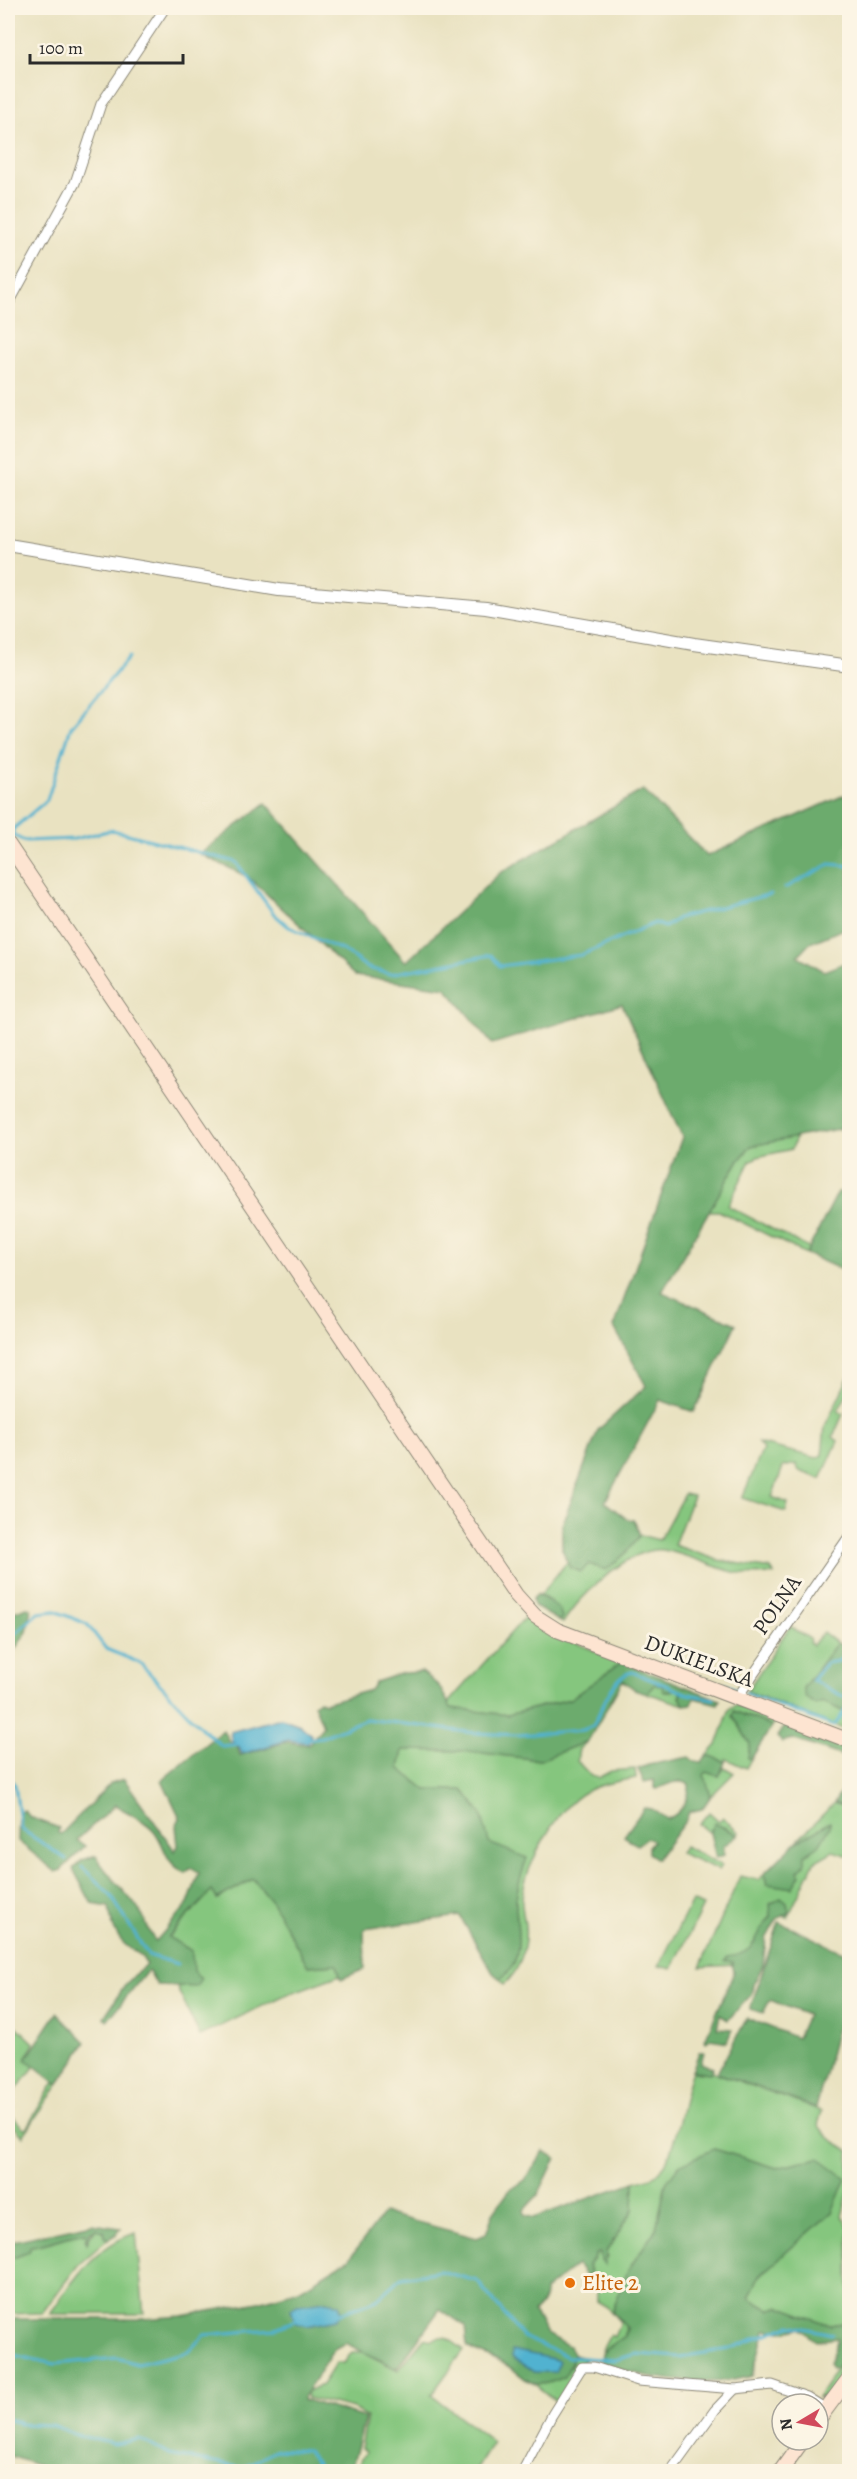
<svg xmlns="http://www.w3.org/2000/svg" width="857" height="2479" font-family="Alegreya,serif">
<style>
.green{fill:#85c67e;stroke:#587854;stroke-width:1.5}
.forest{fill:#6cab6d;stroke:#4c6b4c;stroke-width:1.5}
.water{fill:#51b2d0;stroke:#3e6e7e;stroke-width:1.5}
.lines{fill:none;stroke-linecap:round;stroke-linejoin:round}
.stream{stroke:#51b2d0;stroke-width:3}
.minor-casing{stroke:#8a8676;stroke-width:11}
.tertiary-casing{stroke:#8a8676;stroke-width:14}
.secondary-casing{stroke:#8a8676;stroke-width:16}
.minor{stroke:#fff;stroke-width:9}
.tertiary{stroke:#fff;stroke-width:12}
.secondary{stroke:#fde4d1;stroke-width:14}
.food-dot{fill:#e8710a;stroke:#fcf5e5;stroke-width:2}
.labels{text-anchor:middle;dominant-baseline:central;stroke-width:6;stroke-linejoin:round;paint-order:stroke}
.street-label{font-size:22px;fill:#2b2b2b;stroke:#fcf5e5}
.food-label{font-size:22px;fill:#c56008;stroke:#fcf5e5;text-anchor:start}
</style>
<rect width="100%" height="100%" fill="#fcf5e5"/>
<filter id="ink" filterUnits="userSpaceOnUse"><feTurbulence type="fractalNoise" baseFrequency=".0167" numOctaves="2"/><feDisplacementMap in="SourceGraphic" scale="12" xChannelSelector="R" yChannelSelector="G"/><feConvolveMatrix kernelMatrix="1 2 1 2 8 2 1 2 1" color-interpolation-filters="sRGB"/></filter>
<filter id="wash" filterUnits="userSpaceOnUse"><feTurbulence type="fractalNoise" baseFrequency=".008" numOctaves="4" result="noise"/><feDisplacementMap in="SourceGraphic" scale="24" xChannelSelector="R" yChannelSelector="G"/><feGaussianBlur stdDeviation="1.35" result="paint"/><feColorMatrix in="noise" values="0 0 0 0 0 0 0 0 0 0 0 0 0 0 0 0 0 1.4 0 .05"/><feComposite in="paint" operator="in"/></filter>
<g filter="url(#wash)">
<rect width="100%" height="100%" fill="#e9e2c1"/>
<g class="green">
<path d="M796 1137 792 1149 757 1157 750 1161 728 1206 809 1248 806 1254 719 1211H708L737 1163 751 1146Z"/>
<path d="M849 1376V1390L838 1411 843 1414 833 1437 838 1441 821 1479 799 1471 796 1464 783 1467 772 1497 788 1503 786 1512 742 1498 763 1449 758 1443 817 1458 822 1455 825 1426Z"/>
<path d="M684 1494 693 1496 674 1545 718 1560 771 1569 774 1574C764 1574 752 1576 742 1574 715 1569 691 1555 663 1550 632 1545 578 1597 563 1623L559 1621 561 1617 551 1602 540 1595 567 1562 570 1568 589 1564 606 1570 625 1554 640 1535 659 1540Z"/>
<path d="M526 1616 540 1628 622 1662 570 1699 508 1715 450 1708 448 1703Z"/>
<path d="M790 1626 810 1639 809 1642 813 1645 823 1632 837 1643 803 1688 823 1702 844 1712 849 1709 848 1731 747 1691Z"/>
<path d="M654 1683 677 1690 682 1694 680 1697 684 1705 647 1693Z"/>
<path d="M736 1705 776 1720 772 1726 734 1711 733 1716 750 1744 748 1758 751 1759 746 1768 726 1759 725 1762 706 1757 717 1745 730 1708Z"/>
<path d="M588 1741 579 1749 577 1761 591 1776 598 1778 611 1771 635 1769 636 1778C621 1781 605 1783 591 1789 560 1801 525 1864 522 1898 521 1907 524 1916 525 1925 527 1946 520 1972 504 1984L500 1979C528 1960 515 1928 516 1900 517 1885 522 1871 526 1858L489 1844 481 1813 463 1790H426L399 1768 403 1750 467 1751 540 1760Z"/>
<path d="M724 1767 734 1773 711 1796 703 1775 707 1772 719 1776Z"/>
<path d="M834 1803 849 1808V1856L833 1851 814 1862 788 1917 784 1916 789 1912 771 1915 751 1948 732 1962 734 1965 700 1967 740 1876 759 1880 764 1874 767 1884 797 1872 805 1855 811 1852 830 1822 795 1843Z"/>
<path d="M709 1812 719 1821 723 1817 739 1833 737 1835 724 1827 711 1829 710 1833 699 1824Z"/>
<path d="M684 1846 722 1865 719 1870 680 1853Z"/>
<path d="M253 1879 272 1902 308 1966 337 1964 340 1975 283 1996 200 2036 176 1986H191L192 1951 168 1938 212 1890 217 1899Z"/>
<path d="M692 1901 703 1906 672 1969 659 1966Z"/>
<path d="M8 2018 34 2043 26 2059 35 2066 8 2100Z"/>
<path d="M692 2071 699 2073 711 2071 822 2111 818 2125 828 2137 849 2151V2191L842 2216 849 2228V2322L830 2325 779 2306 771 2310 749 2298 759 2276 832 2212 819 2158 777 2168 714 2149 666 2183 656 2229 628 2270 625 2336 601 2352 610 2335 614 2337 620 2322 607 2307 597 2301V2290L588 2277 591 2274 588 2265 594 2254 601 2252V2260L607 2258 606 2252 633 2210 634 2182C641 2180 651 2178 657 2174 676 2160 682 2094 692 2071Z"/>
<path d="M54 2082 58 2085 23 2136 8 2120V2111L23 2128 27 2127Z"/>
<path d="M96 2229 103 2231 104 2237 108 2239 78 2265 42 2313 8 2314V2260L29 2252 31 2246C50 2244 67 2235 87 2233L85 2241Z"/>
<path d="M136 2233 144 2314H50C71 2282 97 2244 136 2233Z"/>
<path d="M438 2337H446L464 2350 431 2395 493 2442 475 2471H360V2461L365 2452 361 2448 367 2417 353 2409 307 2398 306 2392 322 2385 336 2363H344L352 2352H363L398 2370 424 2338 432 2340Z"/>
<path d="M849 2351V2366L828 2397 817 2398Z"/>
<path d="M574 2355 587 2358 577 2369 558 2403 533 2383H545L571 2367Z"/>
</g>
<g class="forest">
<path d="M643 790 707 856 849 793V927L810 943 798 956 824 971 849 961 850 1064 847 1065 849 1073V1127L751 1146 737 1163 662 1292 736 1324 694 1412 660 1400 605 1502 627 1519 634 1520 640 1535 625 1554 606 1570 589 1564 581 1572 570 1568 562 1549V1525L598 1430 646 1386 614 1327 682 1137 622 1004 492 1044 446 988 355 976 248 877 200 854 266 803 406 962 500 873Z"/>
<path d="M838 1192H849V1273L806 1254Z"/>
<path d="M537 1594 559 1608 562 1618 559 1621 535 1607 532 1600Z"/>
<path d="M27 1607 31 1608 27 1632 8 1659V1614Z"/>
<path d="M849 1636V1709L845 1712 823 1702 815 1705 805 1696 803 1688 837 1643 844 1645Z"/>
<path d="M622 1662 720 1700 718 1704 695 1698 692 1704 684 1705 680 1697 682 1694 677 1690 664 1692 662 1686 655 1684 647 1693 634 1689 623 1680 588 1741 540 1760 467 1751 403 1750 399 1768 426 1790H463L481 1813 489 1843 527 1858C523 1871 517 1885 516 1900 515 1927 528 1960 500 1979L493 1973 460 1916 364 1929 365 1969 341 1979 337 1964 308 1966 272 1902 253 1879 217 1899 212 1891 168 1937 192 1951 193 1971 201 1978 196 1987 157 1985 148 1970 108 2020 104 2017 126 1984 146 1964C141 1954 137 1953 128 1947 115 1937 111 1923 109 1907L92 1904 73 1869 82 1860 96 1856C109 1879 130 1894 143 1916 148 1925 148 1934 156 1941L188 1904 199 1873 191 1868 186 1873C164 1863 167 1849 155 1832 147 1821 126 1812 115 1805L77 1840 85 1846 61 1870 56 1872 18 1841 19 1813 24 1810 30 1817 59 1828 58 1833 61 1834 111 1783 124 1779 175 1851 178 1846 176 1826 180 1818 162 1780 223 1730 230 1743 237 1746 240 1755 287 1742 308 1745 323 1726 314 1704 319 1700 324 1703 370 1690 376 1682 403 1673 422 1672 439 1686 451 1708 508 1715 570 1699Z"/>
<path d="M734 1711 772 1726 751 1759 748 1758 750 1744 733 1716Z"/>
<path d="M787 1724 849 1748V1758L792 1739 782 1742 777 1737Z"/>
<path d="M711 1756 725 1762 719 1776 707 1772 704 1775 711 1796 702 1809 689 1812 686 1820 657 1859 648 1853V1847L653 1841 647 1838 637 1845 624 1836 644 1808 652 1809 667 1819C681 1814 690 1799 689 1784 677 1779 668 1784 657 1789L654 1788V1780L644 1782 638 1769 648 1765 689 1757 695 1762 702 1763 706 1757Z"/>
<path d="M849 1780V1808L834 1803Z"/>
<path d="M830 1822V1827L819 1845 805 1855V1864L798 1871 800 1875 792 1888 767 1884 764 1874 795 1843Z"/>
<path d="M715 1823 737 1835 724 1846V1855L716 1858 710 1833Z"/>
<path d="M781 1898 787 1903 789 1912 777 1919 766 1939 763 1965 753 1985 751 1995 728 2020 720 2015 717 2028 732 2029 727 2042 711 2039 706 2042 705 2040 734 1972 732 1962 725 1961 727 1957C760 1953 752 1935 771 1917L770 1904Z"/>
<path d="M779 1922 849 1955V1983L816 2108 717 2073 747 2018 797 2038 807 2015 770 2000 763 2013 750 2009Z"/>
<path d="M57 2013 86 2042 58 2085 26 2059Z"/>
<path d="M699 2052H704L701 2063 713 2068 710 2073 692 2071Z"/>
<path d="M714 2149 777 2168 819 2158 846 2178 832 2212 759 2276 749 2298 770 2310 779 2306 830 2325 849 2322V2351L837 2368 832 2369 829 2364 838 2338 816 2341 800 2328 784 2331 765 2330 752 2376C708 2389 644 2378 601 2364L602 2353 625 2336 627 2328 612 2312 628 2270 656 2229 666 2183 679 2165Z"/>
<path d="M544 2151 556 2158 538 2195 524 2210V2214L533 2218 634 2182 633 2210 606 2252 605 2265 601 2260 600 2253 595 2254V2257L588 2265 590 2277H586L577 2265 545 2290C546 2299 541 2306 534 2312L547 2334 569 2346 574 2355 565 2377C526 2394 530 2377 501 2362 490 2356 478 2354 467 2347L465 2326 440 2309 397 2368 345 2343 334 2349 302 2399 365 2418 351 2471 56 2472 8 2455V2319H142L182 2316 259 2302 299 2290 348 2260 384 2213 477 2238 486 2234 493 2213 509 2191 525 2180Z"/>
<path d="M92 2224 121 2228 116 2235 108 2239 104 2237 103 2231 96 2229 90 2232 87 2244 86 2233C67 2235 50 2244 31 2246L29 2252 8 2260V2242Z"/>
</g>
<g class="water">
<path d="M281 1718 300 1725 311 1735 307 1743 288 1740 242 1754 238 1745 232 1742 230 1732Z"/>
<path d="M326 2301 339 2304 342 2312 336 2320 307 2326 295 2323 291 2309 297 2305Z"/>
<path d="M512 2350 554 2359 560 2361 555 2372H534L512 2357Z"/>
</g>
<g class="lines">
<g class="stream">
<path d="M129 657 71 727 47 800 13 829V835L24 841 74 839 112 830 236 862 274 914 289 927 344 951 368 968 390 974 491 955 500 966 581 955 655 923 665 927 678 918 771 894"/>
<path d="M785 888 830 864 850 866"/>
<path d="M8 1640 38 1613 55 1611 87 1624 106 1649 140 1663 203 1730 222 1746 239 1744"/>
<path d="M850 1648 839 1661 826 1663 812 1680 850 1700"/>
<path d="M725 1684 737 1690"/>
<path d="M745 1693 834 1726 850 1704"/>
<path d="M307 1739 322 1737 366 1719 475 1733 518 1735 583 1730 593 1726C602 1709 612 1676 632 1672L688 1694 714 1699"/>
<path d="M8 1777 15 1785 21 1829 66 1859"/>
<path d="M82 1867 110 1894 148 1955 178 1964"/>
<path d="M338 2314 377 2300 402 2277 440 2271 477 2281 523 2337 568 2357 615 2360 637 2354 680 2357 729 2349 790 2325 832 2334"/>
<path d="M8 2354 55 2364 117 2358 138 2364 188 2352 204 2335 274 2329 296 2320"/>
<path d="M8 2419 20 2424 52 2425 81 2436 114 2444 140 2439 169 2455 243 2468 276 2449 307 2451 323 2472"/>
</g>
</g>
</g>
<g filter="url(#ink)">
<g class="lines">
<g class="minor-casing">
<g id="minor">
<path d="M8 305 75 183 101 104 165 8"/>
<path d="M737 1698 850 1535"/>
<path d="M522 2472 552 2415 582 2367H594L638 2381 735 2389 772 2385 807 2397 826 2409"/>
<path d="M670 2472 715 2410 735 2389"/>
</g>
</g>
<g class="tertiary-casing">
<path id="tertiary" d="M8 545 279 590 486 608 694 644 850 666"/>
</g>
<g class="secondary-casing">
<g id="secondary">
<path d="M8 844 516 1595 535 1616 557 1630 850 1741"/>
<path d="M818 2420 850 2377"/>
<path d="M780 2472 803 2440"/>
</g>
</g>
<use href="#minor" class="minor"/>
<use href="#tertiary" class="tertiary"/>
<use href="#secondary" class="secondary"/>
</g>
</g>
<circle class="food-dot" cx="570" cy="2283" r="6"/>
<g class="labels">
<g class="street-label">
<text transform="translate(777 1605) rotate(-55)">POLNA</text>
<text transform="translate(699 1661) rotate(20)">DUKIELSKA</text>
</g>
<g class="food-label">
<text x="582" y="2283">Elite 2</text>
</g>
</g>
<rect width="857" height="2479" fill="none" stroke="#fcf5e5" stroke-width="30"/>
<g transform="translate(800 2422) rotate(260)"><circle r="28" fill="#fcf5e5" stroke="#a8a49b" stroke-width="1.5"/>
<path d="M0-4.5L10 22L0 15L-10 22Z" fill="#d1495b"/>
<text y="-9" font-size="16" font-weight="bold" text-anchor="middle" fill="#2b2b2b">N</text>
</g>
<path d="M30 54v9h153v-9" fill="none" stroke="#2b2b2b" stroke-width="3"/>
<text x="39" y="54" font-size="18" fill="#2b2b2b" stroke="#fcf5e5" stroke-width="4.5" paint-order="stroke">100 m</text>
</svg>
